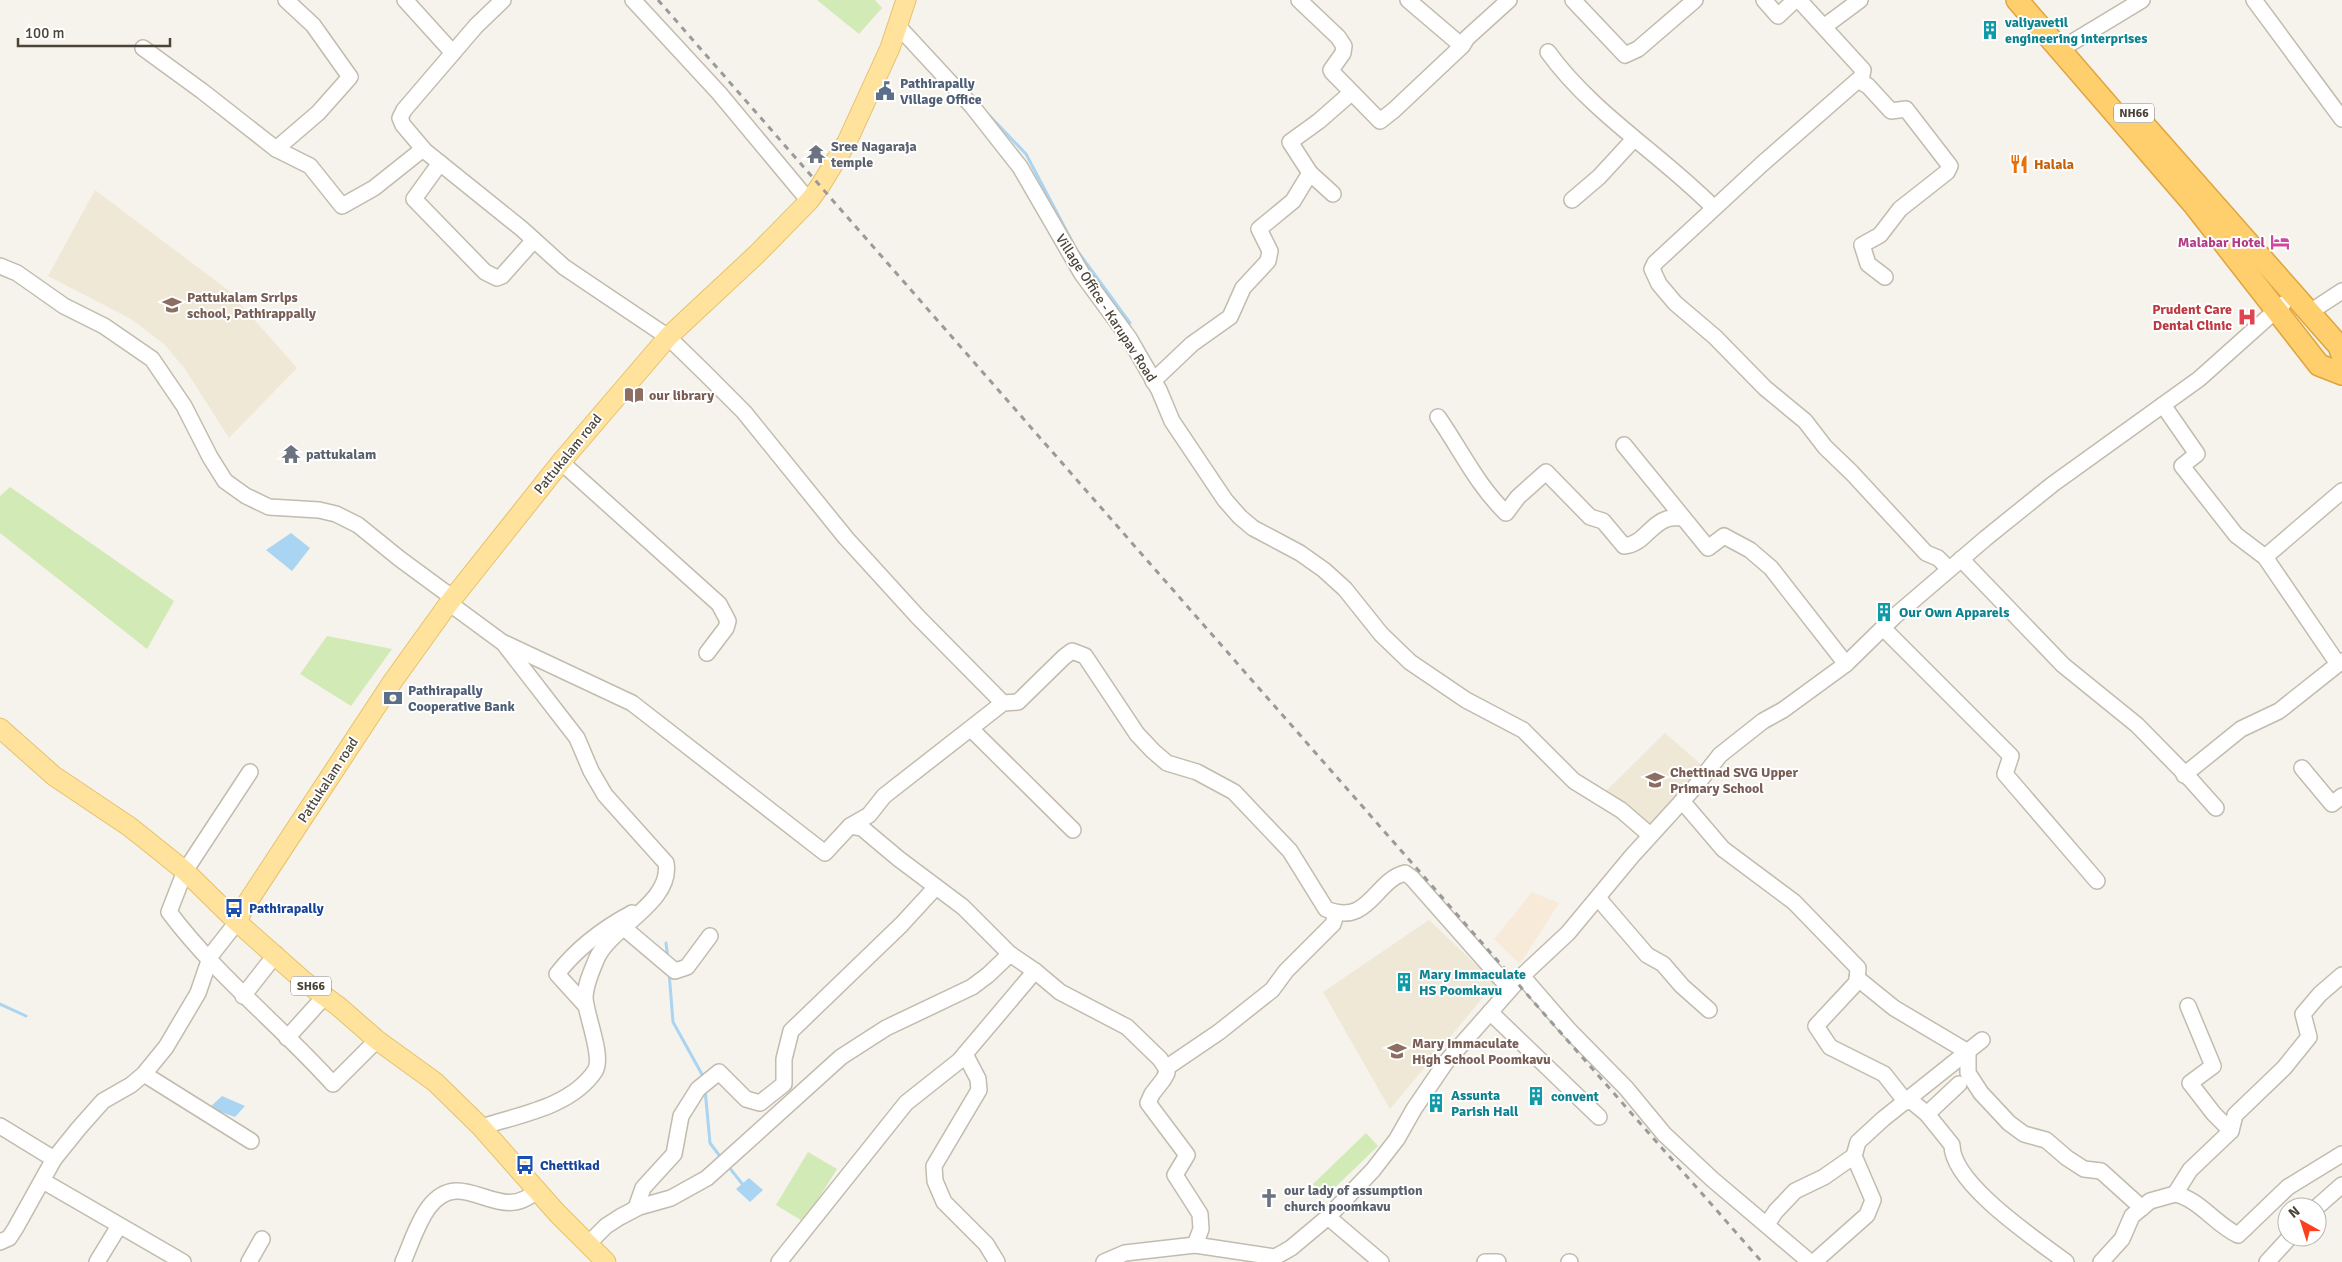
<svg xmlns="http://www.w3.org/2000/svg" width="2342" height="1262" font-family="Signika,sans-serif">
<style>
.commercial{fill:#f7ead8}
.education{fill:#efe8d6}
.green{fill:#d2eab5}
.water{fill:#a9d4f2}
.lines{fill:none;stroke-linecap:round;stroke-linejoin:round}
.stream{stroke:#a9d4f2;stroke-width:3}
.minor-casing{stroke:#c2bbae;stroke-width:18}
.major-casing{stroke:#e6c16a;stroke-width:21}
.highway-casing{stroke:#e0a43c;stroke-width:24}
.minor{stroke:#fff;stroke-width:15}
.major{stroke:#ffe39c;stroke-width:19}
.highway{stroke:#ffcf6e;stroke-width:21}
.rail{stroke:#9a9a9a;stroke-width:3;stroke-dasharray:6 6;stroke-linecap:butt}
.labels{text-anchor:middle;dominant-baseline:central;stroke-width:4;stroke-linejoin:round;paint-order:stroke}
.shield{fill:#fff;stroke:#817c74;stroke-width:1}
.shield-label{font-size:12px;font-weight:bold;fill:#4b4439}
.culture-label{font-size:14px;font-weight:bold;fill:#0d838f;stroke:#fff;text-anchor:start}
.service-label{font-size:14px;font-weight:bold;fill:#4e5e75;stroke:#fff;text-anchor:start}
.worship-label{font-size:14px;font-weight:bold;fill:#5b616d;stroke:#fff;text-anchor:start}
.food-label{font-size:14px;font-weight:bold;fill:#c56008;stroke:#fff;text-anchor:start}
.hotel-label{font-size:14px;font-weight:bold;fill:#b23c85;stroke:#fff;text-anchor:end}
.education-label{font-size:14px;font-weight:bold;fill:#785e54;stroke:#fff;text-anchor:start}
.street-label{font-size:14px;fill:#4b4439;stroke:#fff}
.health-label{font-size:14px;font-weight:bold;fill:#be3a42;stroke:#fff;text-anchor:end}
.transit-label{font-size:14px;font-weight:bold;fill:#164399;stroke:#fff;text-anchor:start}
</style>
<rect width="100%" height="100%" fill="#f6f3ec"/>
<path class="commercial" d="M1532 892 1559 903 1520 964 1494 939Z"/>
<g class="education">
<path d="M95 190 228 290 297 368 229 438 185 369 164 344 131 319 48 276Z"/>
<path d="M1665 733 1704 767 1649 826 1605 792Z"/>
<path d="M1429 920 1495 983 1390 1109 1323 992Z"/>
</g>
<g class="green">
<path d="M817 0H875L882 8 859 34Z"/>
<path d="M10 487 174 601 147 649 0 533V496Z"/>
<path d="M327 636 392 649 351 706 300 674Z"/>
<path d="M1366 1133 1378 1146 1325 1197 1313 1184Z"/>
<path d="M808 1152 837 1169 804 1222 776 1205Z"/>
</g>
<g class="water">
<path d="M291 533 310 548 292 571 266 550Z"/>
<path d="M222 1096 245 1106 235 1117 209 1108Z"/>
<path d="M749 1178 763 1190 750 1202 736 1189Z"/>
</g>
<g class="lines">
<g class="stream">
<path d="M985 111 1026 154 1076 249 1130 323"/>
<path d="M666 943 668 959"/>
<path d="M669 972 673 1022 704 1078"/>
<path d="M0 1004 26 1016"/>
<path d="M705 1089 710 1143 722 1159"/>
<path d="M728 1166 744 1186"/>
</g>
<g class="minor-casing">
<g id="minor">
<path d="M286 0 313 25 350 77 318 113 276 149 310 166 342 206 374 188 423 149"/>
<path d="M405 0 453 53"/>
<path d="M503 0 476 26 404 110 400 118 403 125 425 151 522 229 564 267 668 337 704 372 744 412 846 538 918 617 1003 703"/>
<path d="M633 0 719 93 809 201"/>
<path d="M1299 0 1338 37 1344 46 1343 53 1331 70 1332 72 1380 121 1394 110 1462 46 1467 38 1509 0"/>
<path d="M1408 0 1462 46"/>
<path d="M1573 0 1625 55 1638 49 1695 0"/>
<path d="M1764 0 1778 16 1795 0"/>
<path d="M1799 0 1863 70 1861 80"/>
<path d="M2254 0 2342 119"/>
<path d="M897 25 972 106 1020 167 1082 274 1129 338 1159 390 1172 421 1225 500 1240 517 1253 528 1300 553 1324 570 1345 589 1381 634 1410 662 1466 700 1523 730 1574 781 1621 810 1650 835"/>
<path d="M1825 26 1860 0"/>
<path d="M2071 43 2142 0"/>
<path d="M143 48 202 91 276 149"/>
<path d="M1548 52C1592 113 1662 155 1714 208"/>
<path d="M440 163 414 199 485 272 497 278 502 276 534 240"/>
<path d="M1310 173 1333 194"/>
<path d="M1572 200 1599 177 1634 139"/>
<path d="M0 266 17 273 64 306 104 326 152 359 184 406 210 457 225 481 246 496 269 507 319 510 336 514 358 525 400 559 453 598"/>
<path d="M1885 277 1868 264 1862 245 1880 235 1900 209 1947 172 1950 166 1906 109 1891 111 1868 86 1858 80 1762 164 1655 263 1652 269 1659 284 1675 303 1715 337 1765 388 1805 421 1825 447 1852 473 1926 553 1938 558 1949 569"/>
<path d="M2310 312 2342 291"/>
<path d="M1153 381 1192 344 1230 317 1243 288 1268 261 1270 251 1259 229 1293 201 1310 173 1290 142 1319 121 1351 93"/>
<path d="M2163 405 2197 454 2182 466 2236 535 2265 557 2338 664"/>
<path d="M1438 417C1461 450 1477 485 1506 513L1518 497 1546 472 1590 517 1603 521 1624 546C1643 545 1650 524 1667 519 1672 517 1678 518 1683 518"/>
<path d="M1624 445 1708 548 1724 536 1750 550 1771 568 1846 664"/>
<path d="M561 462 719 604 728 621 726 628 707 653"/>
<path d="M2265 557 2342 491"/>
<path d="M1961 559 2063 665 2137 725 2191 780 2216 808"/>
<path d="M449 603 502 642 632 703 825 853 850 826 862 828 899 859 963 907 1010 954 1035 971 1060 992 1127 1027 1160 1059 1166 1068 1167 1073 1163 1080 1152 1094 1148 1103 1187 1155 1175 1175 1200 1214 1201 1229 1195 1245"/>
<path d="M1884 629 2011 756 2005 774 2097 881"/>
<path d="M971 729 1073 830"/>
<path d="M2302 768 2332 804 2342 796"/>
<path d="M250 772 185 871 169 912C217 976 280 1025 333 1084L377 1040"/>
<path d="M2184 775 2241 729 2279 711 2342 661"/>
<path d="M1682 801 1723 849 1794 902 1858 968 1857 982 1816 1026 1830 1047 1884 1074 1906 1102"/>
<path d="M850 826 869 815 884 796 1003 703 1018 702 1064 657 1072 651 1085 656 1137 734 1153 751 1167 763 1197 772 1234 792 1290 851 1326 909C1369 927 1375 880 1405 873L1412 878 1510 989"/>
<path d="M1598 898 1647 955 1663 964 1682 986 1709 1010"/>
<path d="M617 922 675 971 687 967 710 936"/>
<path d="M1522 976 1568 1029 1626 1088 1664 1134 1712 1179 1810 1262"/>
<path d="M1857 978 1894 1008 1968 1052V1073L1981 1093 2009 1123 2024 1134 2046 1140 2067 1158 2084 1169 2101 1171 2142 1208"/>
<path d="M243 996 276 954"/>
<path d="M586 1006 557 974C578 947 602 929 632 913"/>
<path d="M2188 1006 2213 1066 2190 1083 2214 1114 2231 1131"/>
<path d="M1490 1012 1599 1117"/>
<path d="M287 1038 325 996"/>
<path d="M965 1054 978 1079 979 1090 934 1166 935 1181 944 1202 986 1244 997 1262"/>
<path d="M1166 1068 1219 1032 1272 990 1286 971 1333 924 1336 914"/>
<path d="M144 1074 251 1141"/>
<path d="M1910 1100 1927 1114 1952 1145C1952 1184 2037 1240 2066 1262"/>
<path d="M1927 1114 1959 1084"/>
<path d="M0 1126 54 1159"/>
<path d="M481 1127C518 1115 571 1107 595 1071 604 1057 586 1016 585 998 585 985 592 970 597 958 611 927 673 902 666 863L605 795 591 771 577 738 505 645"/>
<path d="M43 1181 183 1262"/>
<path d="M2175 1194C2199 1199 2216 1225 2238 1235L2288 1187 2342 1154"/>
<path d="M2317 1207 2342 1185"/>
<path d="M636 1208 643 1188 674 1154 681 1116 698 1089 719 1072 746 1099 760 1103 784 1084V1059L791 1031 901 925 936 887"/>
<path d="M1328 1217 1381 1262"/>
<path d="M1767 1224 1776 1211 1795 1191 1824 1177 1854 1156 1858 1142 1883 1119 1982 1040"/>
<path d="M0 1242 9 1238 15 1229 54 1159 79 1128 103 1101 131 1085 144 1074 166 1047 198 993 211 955 237 922"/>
<path d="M588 1244 606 1226 620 1217 639 1207 671 1198 707 1178 841 1057 886 1028 972 987 988 975 1010 954"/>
<path d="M97 1262 119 1226"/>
<path d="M249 1262 262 1239"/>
<path d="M403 1262C411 1244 417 1223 429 1207 463 1163 499 1228 537 1190"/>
<path d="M779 1262 906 1103 959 1061 1035 971"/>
<path d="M1104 1262 1125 1253 1195 1245 1275 1257 1291 1248 1328 1217 1373 1170 1397 1139 1414 1109 1446 1062 1522 976 1568 933 1632 856 1694 788 1720 755 1763 721 1783 710 1846 664 1895 616 1986 538 2053 484 2199 379 2283 304"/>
<path d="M1485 1262H1498"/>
<path d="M1569 1262H1570"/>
<path d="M1814 1262 1867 1215 1873 1200 1854 1156"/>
<path d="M2101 1262 2122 1239 2132 1216 2150 1201 2175 1194 2190 1170 2231 1131 2235 1115 2284 1068 2309 1037 2303 1014 2320 994 2342 975"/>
<path d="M2267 1262 2290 1237"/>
</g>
</g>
<g class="major-casing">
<g id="major">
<path d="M0 728 54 776 130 827 185 871 237 922 305 982 338 1006 377 1040 435 1082 481 1127 557 1213 606 1262"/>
<path d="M237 922 243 909 393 681 449 603 561 462 668 337 757 254 809 201 820 186 847 142 890 48 906 0"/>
</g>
</g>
<g class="highway-casing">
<g id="highway">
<path d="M2017 0 2195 206 2319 365 2342 374"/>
<path d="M2139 119 2339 346 2342 355"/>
</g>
</g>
<use href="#minor" class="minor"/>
<use href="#major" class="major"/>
<use href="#highway" class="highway"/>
<path class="rail" d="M658 0C1025 421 1393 842 1762 1262"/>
</g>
<defs>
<g id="building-bare" transform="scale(1.5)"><path d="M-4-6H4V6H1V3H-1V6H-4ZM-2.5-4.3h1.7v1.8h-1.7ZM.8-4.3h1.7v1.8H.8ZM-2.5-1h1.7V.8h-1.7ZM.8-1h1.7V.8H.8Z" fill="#0f9aa8" stroke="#fff" stroke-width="2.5" paint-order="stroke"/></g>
<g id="civic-bare" transform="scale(1.5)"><path d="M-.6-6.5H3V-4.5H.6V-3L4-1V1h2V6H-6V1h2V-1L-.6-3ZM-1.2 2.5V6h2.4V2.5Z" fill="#5c6f8a" stroke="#fff" stroke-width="2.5" paint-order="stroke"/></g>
<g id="temple-bare" transform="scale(1.5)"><path d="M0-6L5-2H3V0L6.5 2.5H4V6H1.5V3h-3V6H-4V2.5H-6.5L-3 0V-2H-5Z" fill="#6b7280" stroke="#fff" stroke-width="2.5" paint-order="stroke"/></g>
<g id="restaurant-bare" transform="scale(1.5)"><path d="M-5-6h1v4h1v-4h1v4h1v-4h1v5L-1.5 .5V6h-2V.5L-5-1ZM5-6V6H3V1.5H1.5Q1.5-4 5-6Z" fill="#e8710a" stroke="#fff" stroke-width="2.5" paint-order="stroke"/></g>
<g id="hotel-bare" transform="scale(1.5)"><path d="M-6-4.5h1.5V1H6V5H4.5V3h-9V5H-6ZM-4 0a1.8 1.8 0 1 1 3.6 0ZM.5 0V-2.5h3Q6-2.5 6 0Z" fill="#d1479c" stroke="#fff" stroke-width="2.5" paint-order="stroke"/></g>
<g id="school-bare" transform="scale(1.5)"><path d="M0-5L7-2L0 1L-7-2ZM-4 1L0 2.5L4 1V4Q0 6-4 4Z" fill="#8d6e63" stroke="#fff" stroke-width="2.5" paint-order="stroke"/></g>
<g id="hospital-bare" transform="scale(1.5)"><path d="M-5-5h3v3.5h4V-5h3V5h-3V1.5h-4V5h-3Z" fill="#e0444e" stroke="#fff" stroke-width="2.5" paint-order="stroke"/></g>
<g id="library-bare" transform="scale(1.5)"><path d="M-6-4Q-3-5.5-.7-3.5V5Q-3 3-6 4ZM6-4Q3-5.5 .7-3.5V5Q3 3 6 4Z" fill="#8d6e63" stroke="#fff" stroke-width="2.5" paint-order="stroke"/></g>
<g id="bank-bare" transform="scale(1.5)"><path d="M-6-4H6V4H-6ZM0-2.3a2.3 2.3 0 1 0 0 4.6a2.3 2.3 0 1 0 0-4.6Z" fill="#5c6f8a" stroke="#fff" stroke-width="2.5" paint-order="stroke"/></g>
<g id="bus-bare" transform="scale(1.5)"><path d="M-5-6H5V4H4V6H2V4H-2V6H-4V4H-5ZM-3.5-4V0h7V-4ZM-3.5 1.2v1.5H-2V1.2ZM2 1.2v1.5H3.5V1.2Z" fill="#1a4fb4" stroke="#fff" stroke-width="2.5" paint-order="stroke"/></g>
<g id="church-bare" transform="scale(1.5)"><path d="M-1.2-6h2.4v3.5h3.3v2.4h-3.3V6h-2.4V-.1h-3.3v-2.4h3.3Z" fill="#6b7280" stroke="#fff" stroke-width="2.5" paint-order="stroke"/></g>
</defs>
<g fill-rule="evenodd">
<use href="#building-bare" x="1990" y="30"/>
<use href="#civic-bare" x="885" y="91"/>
<use href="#temple-bare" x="816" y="154"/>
<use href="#restaurant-bare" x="2019" y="164"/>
<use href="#hotel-bare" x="2280" y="242"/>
<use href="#school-bare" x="172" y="305"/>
<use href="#hospital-bare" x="2247" y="317"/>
<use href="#library-bare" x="634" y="395"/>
<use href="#temple-bare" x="291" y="454"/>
<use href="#building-bare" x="1884" y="612"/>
<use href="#bank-bare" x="393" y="698"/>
<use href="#school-bare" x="1655" y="780"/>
<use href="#bus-bare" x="234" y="908"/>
<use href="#building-bare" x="1404" y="982"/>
<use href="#school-bare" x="1397" y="1051"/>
<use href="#building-bare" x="1536" y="1096"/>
<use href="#building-bare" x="1436" y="1103"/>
<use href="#bus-bare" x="525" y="1165"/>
<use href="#church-bare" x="1269" y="1198"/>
</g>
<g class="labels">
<g class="shield">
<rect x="2114" y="103.5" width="40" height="19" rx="4"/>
<rect x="291" y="976.5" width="40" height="19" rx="4"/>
</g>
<g class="shield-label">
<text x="2134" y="113">NH66</text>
<text x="311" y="986">SH66</text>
</g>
<g class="culture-label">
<text x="2005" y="22">valiyavetil<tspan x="2005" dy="16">engineering interprises</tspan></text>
<text x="1899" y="612">Our Own Apparels</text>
<text x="1419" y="974">Mary Immaculate<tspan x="1419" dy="16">HS Poomkavu</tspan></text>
<text x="1451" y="1095">Assunta<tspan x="1451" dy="16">Parish Hall</tspan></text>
<text x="1551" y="1096">convent</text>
</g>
<g class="service-label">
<text x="900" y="83">Pathirapally<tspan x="900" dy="16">Village Office</tspan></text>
<text x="408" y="690">Pathirapally<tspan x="408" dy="16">Cooperative Bank</tspan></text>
</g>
<g class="worship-label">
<text x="831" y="146">Sree Nagaraja<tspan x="831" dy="16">temple</tspan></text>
<text x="306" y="454">pattukalam</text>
<text x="1284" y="1190">our lady of assumption<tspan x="1284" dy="16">church poomkavu</tspan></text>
</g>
<g class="food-label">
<text x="2034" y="164">Halala</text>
</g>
<g class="hotel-label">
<text x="2265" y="242">Malabar Hotel</text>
</g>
<g class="education-label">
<text x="187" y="297">Pattukalam Srrlps<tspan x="187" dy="16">school, Pathirappally</tspan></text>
<text x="649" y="395">our library</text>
<text x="1670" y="772">Chettinad SVG Upper<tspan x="1670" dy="16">Primary School</tspan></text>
<text x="1412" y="1043">Mary Immaculate<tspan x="1412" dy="16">High School Poomkavu</tspan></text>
</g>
<g class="street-label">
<text transform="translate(1106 308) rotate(57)">Village Office - Karupav Road</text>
<text transform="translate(568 454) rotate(-51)">Pattukalam road</text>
<text transform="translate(328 780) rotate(-57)">Pattukalam road</text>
</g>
<g class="health-label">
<text x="2232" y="309">Prudent Care<tspan x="2232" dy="16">Dental Clinic</tspan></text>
</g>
<g class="transit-label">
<text x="249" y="908">Pathirapally</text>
<text x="540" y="1165">Chettikad</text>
</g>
</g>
<g transform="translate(2302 1222) rotate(321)"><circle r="24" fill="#ffffff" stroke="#b7b4b0"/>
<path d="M0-4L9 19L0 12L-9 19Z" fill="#fc3f1d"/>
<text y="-8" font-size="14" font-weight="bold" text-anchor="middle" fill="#4b4439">N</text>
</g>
<path d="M18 38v8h152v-8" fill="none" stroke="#4b4439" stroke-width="2.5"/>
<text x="25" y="38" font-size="15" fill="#4b4439" stroke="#ffffff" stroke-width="4" paint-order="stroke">100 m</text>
</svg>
